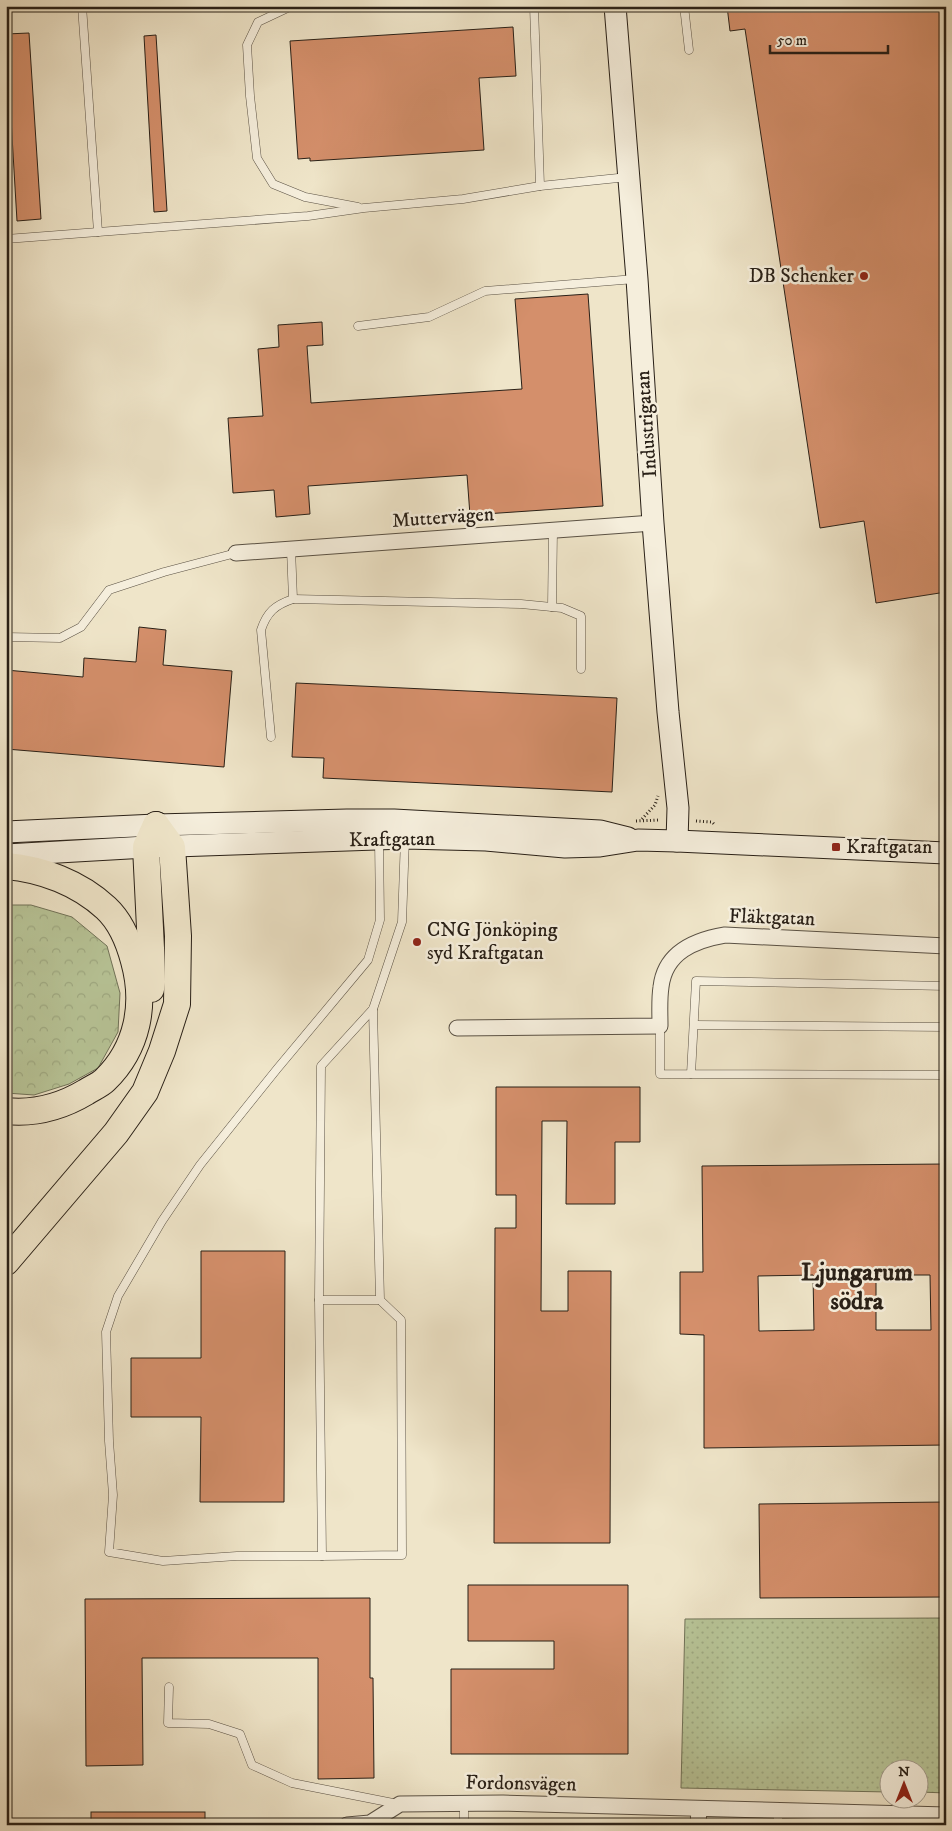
<svg xmlns="http://www.w3.org/2000/svg" width="952" height="1831" font-family="'IM FELL DW Pica',serif">
<style>
.grass{fill:url(#grass-dots);stroke:#707258}
.forest{fill:url(#forest-crowns);stroke:#707258}
.building{fill:#d48f6b;stroke:#292017;fill-rule:evenodd}
.lines{fill:none;stroke-linecap:round;stroke-linejoin:round}
.lane-casing{stroke:#5a5144;stroke-width:9}
.street-casing{stroke:#5a5144;stroke-width:17}
.secondary-casing{stroke:#292017;stroke-width:23}
.highway-casing{stroke:#292017;stroke-width:28}
.path{stroke:#292017;stroke-width:3;stroke-dasharray:1 2.5;stroke-linecap:butt}
.lane{stroke:#f5eedc;stroke-width:8}
.street{stroke:#f5eedc;stroke-width:15}
.secondary{stroke:#f5eedc;stroke-width:21}
.highway{stroke:#efe5c9;stroke-width:26}
.poi-dot{fill:#8f2418;stroke:#f5eedc;stroke-width:2}
.labels{text-anchor:middle;dominant-baseline:central;stroke-width:5;stroke-linejoin:round;paint-order:stroke}
.poi-label{font-size:20px;fill:#292017;stroke:#f5eedc;text-anchor:start}
.street-label{font-size:20px;fill:#292017;stroke:#f5eedc}
.district-label{font-size:25px;font-weight:bold;fill:#292017;stroke:#f5eedc}
</style>
<defs>
<pattern id="grass-dots" width="8" height="8" patternUnits="userSpaceOnUse" patternTransform="scale(1.25)"><rect width="8" height="8" fill="#b8c598"/><path d="M2 2h.1M6 6h.1" fill="none" stroke="#9ea982" stroke-width="1.8" stroke-linecap="round"/></pattern>
<pattern id="forest-crowns" width="20" height="18" patternUnits="userSpaceOnUse" patternTransform="scale(1.25)"><rect width="20" height="18" fill="#b8c598"/><path d="M2 6a3 3 0 1 1 6 0M12 15a3 3 0 1 1 6 0" fill="none" stroke="#9ea982"/></pattern>
</defs>
<rect width="100%" height="100%" fill="#efe5c9"/>
<filter id="stains"><feTurbulence type="fractalNoise" baseFrequency=".004" numOctaves="4"/><feColorMatrix values="0 0 0 0 .2 0 0 0 0 .09 0 0 0 0 .02 0 0 0 .5 -.17"/></filter>
<radialGradient id="worn" r=".72"><stop offset=".6" stop-color="#630" stop-opacity="0"/><stop offset="1" stop-color="#630" stop-opacity=".3"/></radialGradient>
<path class="grass" d="M946 1618V1793L920 1792V1768H890L889 1792 681 1788 685 1619Z"/>
<path class="forest" d="M6 905H31L72 917 107 946 120 993 118 1032 98 1068 69 1084 34 1095 6 1093Z"/>
<g class="building">
<path d="M727 6H946V592L876 603 864 521 820 528 745 29 730 31Z"/>
<path d="M513 27 516 76 479 78 484 150 310 161V158L298 159 290 41Z"/>
<path d="M29 33 41 219 17 221 6 34Z"/>
<path d="M156 35 167 211 154 212 144 36Z"/>
<path d="M588 294 603 506 470 515 467 475 308 486 310 514 276 517 274 490 233 493 228 418 263 416 258 349 279 347 278 325 322 322 323 345 307 346 311 403 522 389 515 299Z"/>
<path d="M139 627 166 630 163 665 232 671 224 767 6 749V670L83 677 84 658 136 662Z"/>
<path d="M296 683 617 698 612 792 323 778 324 758 292 757Z"/>
<path d="M496 1087H640V1142H615V1204H566L567 1121H542L541 1311H568V1271H611L610 1543H494L495 1228H516V1195H496Z"/>
<path d="M946 1164V1445L704 1448V1335L680 1334V1272H703L702 1166ZM813 1275 814 1330 759 1331 758 1276ZM876 1275H930L931 1330H876Z"/>
<path d="M201 1251H285L284 1502H200L201 1417H131V1358H201Z"/>
<path d="M946 1502V1597L760 1598 759 1504Z"/>
<path d="M468 1585H628V1754H451V1669H554V1641H468Z"/>
<path d="M370 1598V1678H373L374 1778 318 1779V1658H142L143 1765 86 1766 85 1599Z"/>
<rect x="91" y="1812" width="114" height="13"/>
</g>
<g class="lines">
<g class="lane-casing">
<g id="lane">
<path d="M82 6 98 232"/>
<path d="M292 6 258 22 247 45 250 96 257 158 273 184 305 197 358 207"/>
<path d="M534 6 540 186"/>
<path d="M684 6 689 50"/>
<path d="M6 239 308 216 364 208 463 199 540 186 628 177"/>
<path d="M358 326 429 317 485 291 635 279"/>
<path d="M293 599 521 604 562 608 581 616V669"/>
<path d="M552 607 553 530"/>
<path d="M6 637 60 638 81 627 109 590 164 572 236 553"/>
<path d="M271 737 261 630C267 612 275 605 293 599L291 549"/>
<path d="M394 820 405 838 402 922 373 1009 321 1066 319 1300 322 1556H237L163 1561 109 1552 113 1495 109 1441 106 1332 118 1296 162 1221 200 1165 277 1069 368 960 380 920 379 839Z"/>
<path d="M694 1025 946 1027"/>
<path d="M660 1026V1074L946 1075"/>
<path d="M691 1074 696 981 946 986"/>
<path d="M319 1300H380"/>
<path d="M322 1556 402 1555 401 1320 380 1300 373 1009"/>
<path d="M169 1687 168 1723 209 1724 240 1734 252 1765 292 1783 398 1804"/>
<path d="M464 1825V1803"/>
<path d="M778 1825V1811"/>
</g>
</g>
<g class="street-casing">
<g id="street">
<path d="M236 553 653 523"/>
<path d="M457 1028 660 1026C660 1013 659 1000 661 987 665 952 695 940 725 935L946 946"/>
<path d="M347 1825 370 1823 400 1804 503 1803 946 1815"/>
<path d="M698 1825 699 1809"/>
</g>
</g>
<g class="secondary-casing">
<g id="secondary">
<path d="M615 6 637 279 653 523 668 712 678 808 677 841"/>
<path d="M6 832 156 825 347 820H394L600 831 628 838"/>
<path d="M6 855 146 847 405 838 486 840 565 847 600 846 638 840 677 841 946 853"/>
</g>
</g>
<g class="highway-casing">
<g id="highway">
<path d="M6 866C42 869 79 883 106 908 120 921 129 942 134 961 146 1004 138 1048 105 1080 100 1085 92 1088 86 1092 61 1107 35 1114 6 1111"/>
<path d="M151 989 152 982 151 948 146 847 156 825"/>
<path d="M6 1262 116 1133 145 1092 162 1051 177 1004 178 936 172 847 156 825"/>
</g>
</g>
<g class="path">
<path d="M642 819 655 805 658 796"/>
<path d="M636 821 660 820"/>
<path d="M696 821 712 822 714 824"/>
</g>
<use href="#lane" class="lane"/>
<use href="#street" class="street"/>
<use href="#secondary" class="secondary"/>
<use href="#highway" class="highway"/>
</g>
<g class="poi-dot">
<circle cx="864" cy="276" r="5"/>
<rect x="831" y="842" width="10" height="10" rx="2.5"/>
<circle cx="417" cy="942" r="5"/>
</g>
<g class="labels">
<g class="poi-label">
<text x="854" y="276" text-anchor="end">DB Schenker</text>
<text x="846" y="847">Kraftgatan</text>
<text x="427" y="930">CNG Jönköping<tspan x="427" dy="23">syd Kraftgatan</tspan></text>
</g>
<g class="street-label">
<text transform="translate(647 424) rotate(-94)">Industrigatan</text>
<text transform="translate(443 518) rotate(-4)">Muttervägen</text>
<text transform="translate(392 840) rotate(-1)">Kraftgatan</text>
<text transform="translate(772 918) rotate(2)">Fläktgatan</text>
<text transform="translate(521 1784) rotate(1)">Fordonsvägen</text>
</g>
<g class="district-label">
<text x="857" y="1272">Ljungarum<tspan x="857" dy="29">södra</tspan></text>
</g>
</g>
<rect width="952" height="1831" fill="none" stroke="#efe5c9" stroke-width="25"/>
<rect x="8" y="8" width="937" height="1816" fill="none" stroke="#292017" stroke-width="2.5"/>
<rect x="12" y="12" width="927" height="1806" fill="none" stroke="#292017"/>
<g transform="translate(904 1784)"><circle r="24" fill="#f5eedc" stroke="#a39c8d"/>
<path d="M0-4L9 19L0 12L-9 19Z" fill="#8f2418"/>
<text y="-8" font-size="14" font-weight="bold" text-anchor="middle" fill="#292017">N</text>
</g>
<path d="M770 45v8h118v-8" fill="none" stroke="#292017" stroke-width="2.5"/>
<text x="777" y="45" font-size="15" fill="#292017" stroke="#f5eedc" stroke-width="4" paint-order="stroke">50 m</text>
<rect width="100%" height="100%" filter="url(#stains)"/>
<rect width="100%" height="100%" fill="url(#worn)"/>
</svg>
